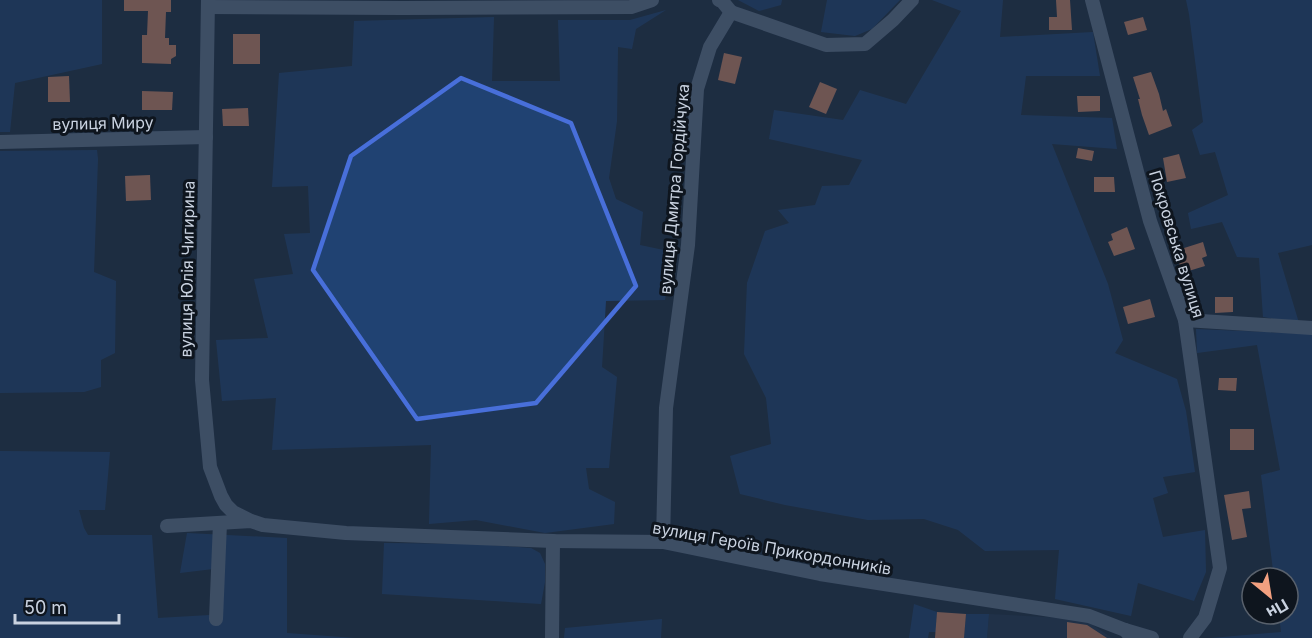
<svg xmlns="http://www.w3.org/2000/svg" width="1312" height="638" font-family="Inter,sans-serif">
<style>
.built{fill:#243651}
.green{fill:#204272}
.building{fill:#d08567}
.lines{fill:none;stroke-linecap:round;stroke-linejoin:round}
.minor{stroke:#65768f;stroke-width:14}
.marked{fill:none;stroke:#486fda;stroke-width:4.5;stroke-linejoin:round}
.labels{text-anchor:middle;dominant-baseline:central;stroke-width:6;stroke-linejoin:round;paint-order:stroke}
.street-label{font-size:16px;fill:#c9d2e0;stroke:#0e151e}
</style>
<rect width="100%" height="100%" fill="#1e2d42"/>
<path class="built" d="M989 614 1084 619 1112 638H987Z"/>
<g class="green">
<path d="M0 0H102V64L15 83 10 132H0Z"/>
<path d="M738 0H782L781 5 759 11Z"/>
<path d="M827 0H900L872 29 855 36 821 32Z"/>
<path d="M932 0H1003L1000 37 1093 32 1100 76H1026L1021 115 1112 118 1117 149 1052 144 1108 284 1123 340 1115 353 1177 379 1186 411 1195 472 1163 477 1168 493 1153 498 1163 537 1205 530 1206 572 1194 601 1138 583 1131 616 1055 599 1059 550 985 551 958 530 924 519 868 520 785 505 740 494 730 456 771 444 766 398 744 354 747 283 765 231 789 223 778 210 815 205 822 186 849 185 862 160 769 139 774 110 843 120 860 90 906 104 961 11Z"/>
<path d="M1186 0H1312V245L1278 253 1299 323 1263 317 1259 258 1237 257 1222 222 1191 229 1188 213 1228 195 1215 152 1200 155 1192 130 1203 122 1189 14Z"/>
<path d="M666 10 636 29 632 49 618 47 617 121 609 178 616 199 643 212 640 245 673 252 665 300 606 301 602 367 617 377 609 468H586L589 489 615 502 614 524 545 533 476 520 429 524 431 445 272 450 276 398 222 401 216 340 268 338 254 279 293 274 284 234 310 233 308 186 272 187 279 73 352 66 354 21 494 17 492 81H560L558 20H630Z"/>
<path d="M97 150 98 159 94 272 116 281 115 353 101 360V387L84 392 0 393V151Z"/>
<path d="M1196 329 1312 334V638H1211L1281 632 1279 614H1288V578H1274L1261 475 1280 470 1257 345 1197 353Z"/>
<path d="M0 451 110 452 105 510H79L84 528 88 535H152L158 618 210 615 213 569 180 573 187 533 287 538V633L355 638H0Z"/>
<path d="M384 543 477 544 531 548 540 553 545 564V582L541 604 382 594Z"/>
<path d="M914 604 937 612 936 632H929L928 638H909Z"/>
<path d="M966 614H989L987 638H964Z"/>
<path d="M662 619 661 638H564L565 628Z"/>
</g>
<g class="building">
<path d="M124 0H171V12H166L165 38H169V45H176V56L171 59V64L142 63V35H147L148 11H124Z"/>
<path d="M1056 0H1070L1072 30H1049V17H1057Z"/>
<path d="M1143 17 1147 30 1128 35 1124 22Z"/>
<rect x="233" y="34" width="27" height="30"/>
<path d="M724 53 742 57 735 84 718 80Z"/>
<path d="M1151 72 1159 94 1163 111 1166 109 1172 126 1149 135 1142 115 1138 99H1140L1133 77Z"/>
<path d="M69 76 70 102H48V77Z"/>
<path d="M820 82 837 89 826 114 809 107Z"/>
<path d="M142 91 173 92 172 110H142Z"/>
<path d="M1077 96H1100V111L1078 112Z"/>
<path d="M248 108 249 126H223L222 109Z"/>
<path d="M1078 148 1094 151 1092 161 1076 158Z"/>
<path d="M1179 154 1186 178 1167 182 1163 158Z"/>
<path d="M150 175 151 200 126 201 125 176Z"/>
<path d="M1094 177H1114L1115 192H1094Z"/>
<path d="M1127 227 1135 249 1114 256 1108 242 1113 240 1111 234Z"/>
<path d="M1203 242 1207 256 1202 258 1205 266 1182 273 1177 256 1183 254 1181 249Z"/>
<path d="M1215 297H1233V312L1215 313Z"/>
<path d="M1150 299 1155 317 1128 324 1123 307Z"/>
<path d="M1219 378H1237L1236 391 1218 390Z"/>
<rect x="1230" y="429" width="24" height="21"/>
<path d="M1249 491 1251 508 1242 509 1247 537 1232 540 1224 495Z"/>
<path d="M937 612 966 614 964 638H935Z"/>
<path d="M1067 622 1087 625 1107 638H1067Z"/>
</g>
<g class="lines">
<g class="minor">
<path d="M208 0 202 380 210 467 221 496 226 505 233 512 249 520"/>
<path d="M719 0 722 1 731 12"/>
<path d="M1092 0 1150 221 1185 320 1220 568 1205 618 1190 638"/>
<path d="M208 7 403 8 631 7 652 0"/>
<path d="M0 142 206 137"/>
<path d="M1185 320 1312 328"/>
<path d="M167 526 251 521 263 525 346 533 553 541 663 542 820 574 1089 616 1125 630 1132 638"/>
<path d="M663 542 666 408 688 245 697 89 710 47 731 12 826 45 865 44 893 20 912 0"/>
<path d="M216 619 220 523"/>
<path d="M1125 630 1152 638"/>
<path d="M552 638 553 541"/>
</g>
</g>
<path d="M0 0H1312V638H0ZM461 78 571 123 636 286 536 403 417 419 313 270 351 156Z" fill="#1e2d42" fill-opacity=".55" fill-rule="evenodd"/>
<path class="marked" d="M461 78 571 123 636 286 536 403 417 419 313 270 351 156Z"/>
<g class="labels">
<g class="street-label">
<text transform="translate(103 123) rotate(-1)">вулиця Миру</text>
<text transform="translate(674 189) rotate(-85)">вулиця Дмитра Гордійчука</text>
<text transform="translate(1177 244) rotate(73)">Покровська вулиця</text>
<text transform="translate(187 269) rotate(-89)">вулиця Юлія Чигирина</text>
<text transform="translate(772 548) rotate(10)">вулиця Героїв Прикордонників</text>
</g>
</g>
<g transform="translate(1270 596) rotate(150)"><circle r="28" fill="#0e151e" stroke="#59616c" stroke-width="1.5"/>
<path d="M0-4.5L10 22L0 15L-10 22Z" fill="#f2a080"/>
<text y="-9" font-size="16" font-weight="bold" text-anchor="middle" fill="#c9d2e0">Пн</text>
</g>
<path d="M15 614v9h104v-9" fill="none" stroke="#c9d2e0" stroke-width="3"/>
<text x="24" y="614" font-size="18" fill="#c9d2e0" stroke="#0e151e" stroke-width="4.5" paint-order="stroke">50 m</text>
</svg>
